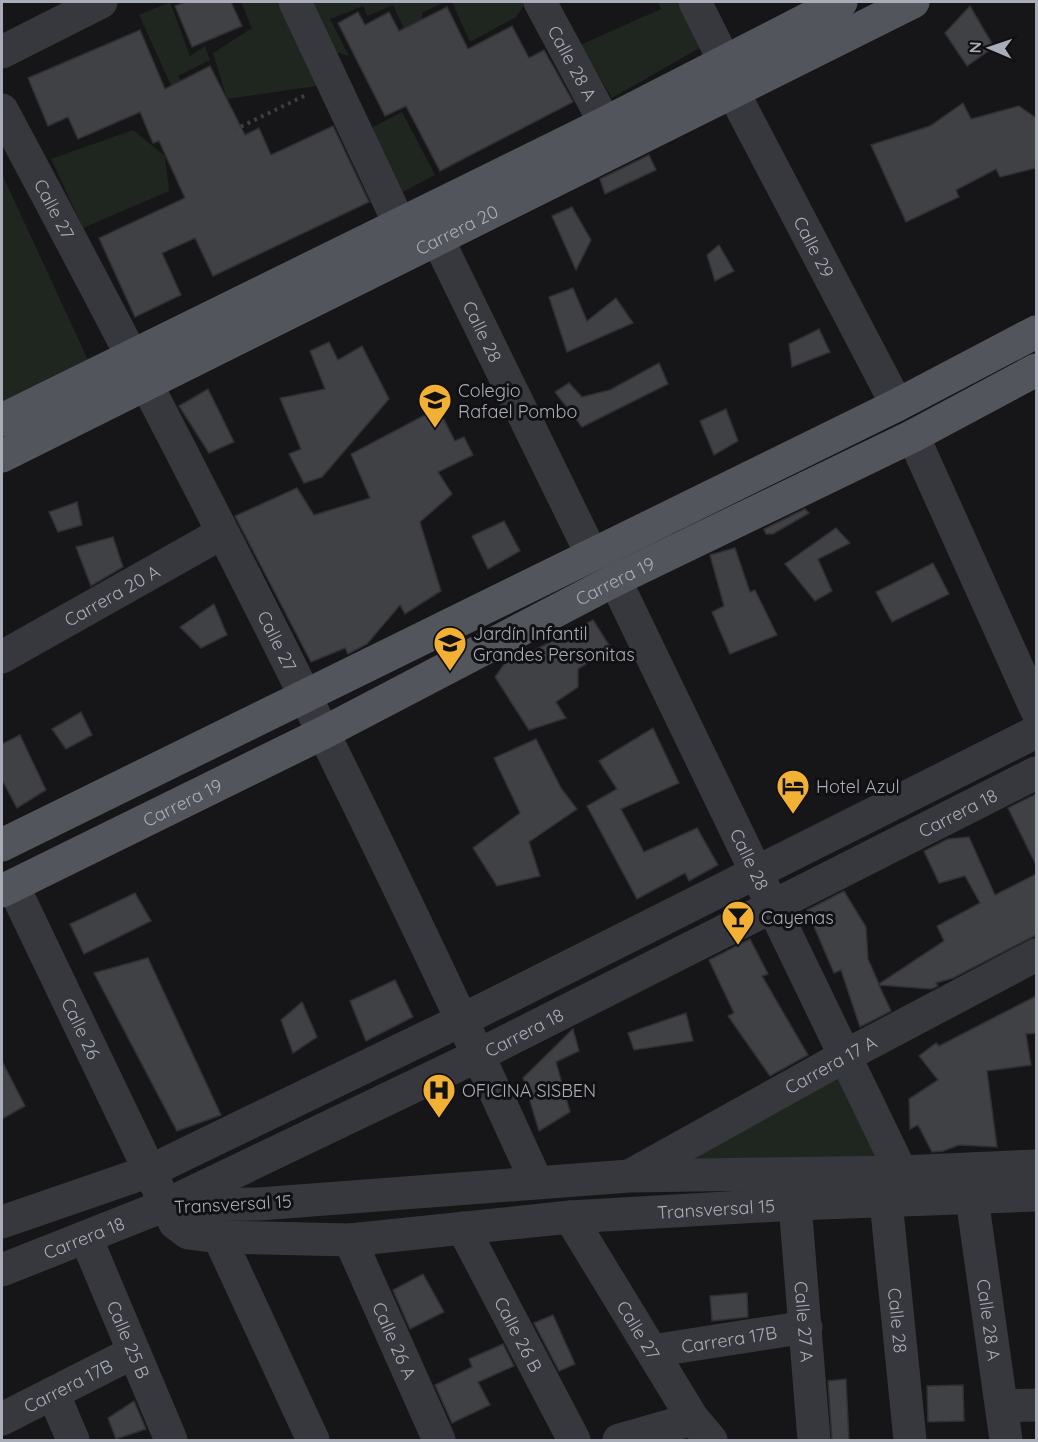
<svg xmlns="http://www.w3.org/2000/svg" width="1038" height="1442" font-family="Quicksand,sans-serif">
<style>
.green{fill:#1e261f}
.building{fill:#404145;stroke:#303034;stroke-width:1.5}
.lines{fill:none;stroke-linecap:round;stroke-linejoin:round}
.path{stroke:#3d3f44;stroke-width:4;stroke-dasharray:3 4.5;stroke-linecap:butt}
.minor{stroke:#37383d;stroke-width:33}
.major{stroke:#53555c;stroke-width:33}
.labels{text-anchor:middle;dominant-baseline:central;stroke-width:6;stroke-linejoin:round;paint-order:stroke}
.street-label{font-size:18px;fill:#a8adb8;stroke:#111113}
.poi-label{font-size:18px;fill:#a8adb8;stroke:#111113;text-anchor:start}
</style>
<rect width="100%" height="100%" fill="#161618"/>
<g class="green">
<path d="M170 2 190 56 205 46 210 60 178 76 212 130 192 131 139 15Z"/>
<path d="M241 2H290L324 85 227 99 213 53 252 28Z"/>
<path d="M298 2H444L422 13V18L440 52 421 64 393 5 367 16 363 6 330 19 349 56 321 48Z"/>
<path d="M452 2H526L516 17 470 42Z"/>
<path d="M658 2H681L703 46 612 98 580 45 661 9Z"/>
<path d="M402 112 435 175 397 195 364 132Z"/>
<path d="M133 130 165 156 169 191 83 228 51 159Z"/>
<path d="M2 174 88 360 2 402Z"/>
<path d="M846 1069 889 1157 672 1159Z"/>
</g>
<g class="building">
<path d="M185 2H231L242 26 192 47 175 6Z"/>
<path d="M970 6 994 47 967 66 945 33Z"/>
<path d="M447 7 468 49 512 26 529 58 544 50 573 102 440 171 406 106 385 116 338 23 358 12 365 25 389 12 399 31Z"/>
<path d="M140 30 165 89 210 66 245 135 259 128 271 155 333 126 369 202 213 276 195 238 162 253 181 295 135 317 99 238 185 198 159 141 153 143 140 112 78 139 68 117 48 126 28 78Z"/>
<path d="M963 103 971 119 1019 106 1036 118V168L1000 177 996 169 956 190 959 197 906 222 871 145 930 126Z"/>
<path d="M649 155 656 170 605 194 600 179Z"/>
<path d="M572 207 591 240 576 270 552 216Z"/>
<path d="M719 245 734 271 715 281 707 255Z"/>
<path d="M573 288 587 321 616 298 633 323 567 352 549 297Z"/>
<path d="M819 329 830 352 792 367 789 344Z"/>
<path d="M329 342 338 360 362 346 389 399 322 477 304 483 289 454 301 449 280 398 325 389 310 351Z"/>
<path d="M659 363 668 384 582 427 555 392 569 383 582 397 610 390Z"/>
<path d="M208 389 234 442 209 453 179 406Z"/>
<path d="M438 408 455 441 464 437 473 455 438 472 452 494 420 522 441 591 405 614 400 605 367 644 348 654 345 648 311 662 235 516 297 488 314 515 370 498 351 454Z"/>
<path d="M726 409 738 441 714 455 700 421Z"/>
<path d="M77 502 82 525 58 532 49 512Z"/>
<path d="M805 509 809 513 773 534H766L764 529Z"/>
<path d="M504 521 520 551 488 569 472 536Z"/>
<path d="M836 528 850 543 818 559 832 591 815 601 785 564Z"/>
<path d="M113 537 123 567 91 586 76 547Z"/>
<path d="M735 548 750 592 755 590 777 635 730 654 712 612 724 606 710 555Z"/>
<path d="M933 563 949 594 892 622 876 592Z"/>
<path d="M214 604 227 635 201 648 180 627Z"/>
<path d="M593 620 611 648 578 669V687L556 702 566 718 529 730 495 677 510 656 524 649 527 654Z"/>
<path d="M81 712 92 735 66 749 52 729Z"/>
<path d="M653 728 679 783 621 809 644 852 697 828 718 865 689 881 685 873 637 899 587 806 617 789 599 761Z"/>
<path d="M20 735 46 790 17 808 2 780V744Z"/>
<path d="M536 739 561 788 577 809 529 842 540 876 497 886 473 848 520 813 494 758Z"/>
<path d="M1036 794V865L1008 808Z"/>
<path d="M969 837 995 895 1036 874V935L953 978 936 983 938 986 931 989 879 985 891 1011 860 1027 841 970 834 973 807 910 844 891 866 927 868 959 879 984 944 941 937 926 980 903 965 876 939 883 924 851 948 839Z"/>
<path d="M135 893 151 921 84 954 70 924Z"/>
<path d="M750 939 768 974 762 976 808 1055 770 1076 728 1016 734 1013 709 960Z"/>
<path d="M148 958 221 1115 177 1131 94 973Z"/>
<path d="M395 980 413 1017 366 1041 350 1001Z"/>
<path d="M1036 996V1033L1026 1034 1031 1065 987 1071 997 1147 959 1145 943 1151 932 1152 918 1125 910 1129 909 1099 938 1080 919 1056 936 1043 939 1046Z"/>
<path d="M302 1002 317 1037 293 1053 281 1020Z"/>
<path d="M686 1013 693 1041 634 1050 628 1033Z"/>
<path d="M573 1029 579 1051 556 1062 570 1112 539 1131 523 1078Z"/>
<path d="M2 1061 25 1106 2 1119Z"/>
<path d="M423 1274 444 1312 410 1329 393 1290Z"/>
<path d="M747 1293 748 1317 712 1321 710 1296Z"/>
<path d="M553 1315 575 1364 559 1371 534 1323Z"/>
<path d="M503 1344 514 1366 478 1382 490 1405 452 1423 435 1385 472 1367 469 1359Z"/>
<path d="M846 1379 849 1440H832L828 1381Z"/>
<path d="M963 1385 964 1421 928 1422 927 1386Z"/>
<path d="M134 1401 146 1429 116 1439 108 1418Z"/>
</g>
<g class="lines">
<path class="path" d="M234 130 308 94"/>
<g class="minor">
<path d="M295 2 400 225"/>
<path id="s1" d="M540 2 605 123"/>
<path d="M695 2 724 60"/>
<path d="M2 52 101 2"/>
<path id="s2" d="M732 90 897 405"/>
<path id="s3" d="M2 110C190 462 371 817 536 1181"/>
<path id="s4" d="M437 238 591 553"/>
<path d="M913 436 1036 709"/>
<path id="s5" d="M615 580 901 1172"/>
<path id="s6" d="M2 657 222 533"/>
<path id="s7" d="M13 886 166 1205 175 1223 188 1233 219 1237 350 1240 570 1217 795 1204 1036 1195"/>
<path id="s8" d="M633 1174 845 1056 1036 955"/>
<path id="s9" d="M972 1198 1006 1440"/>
<path id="s10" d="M886 1201 910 1440"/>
<path id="s11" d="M795 1204 814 1440"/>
<path d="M176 1205 259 1204 629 1176 901 1172 1036 1166"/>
<path id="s12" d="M570 1217 693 1419 711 1440"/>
<path d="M2 1222 150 1171 462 1020 1036 732"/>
<path id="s13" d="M463 1228 574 1440"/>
<path d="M219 1237 313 1440"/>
<path id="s14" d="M86 1238 171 1440"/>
<path id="s15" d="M350 1240 439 1440"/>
<path id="s16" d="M2 1270 166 1205 479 1055 1036 773"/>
<path id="s17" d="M652 1351 806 1327"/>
<path d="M53 1393 73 1440"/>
<path d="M1003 1406 1036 1405"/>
<path id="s18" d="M2 1419 134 1352"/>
<path d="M619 1440 693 1419"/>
</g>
<g class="major">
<path d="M2 420 605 123 841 2"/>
<path id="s19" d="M2 456 913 2"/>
<path d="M2 845 897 405 1036 332"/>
<path id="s20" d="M2 891 325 732 615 580 913 436 1036 370"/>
</g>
</g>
<defs>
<g id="school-pin" transform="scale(1.725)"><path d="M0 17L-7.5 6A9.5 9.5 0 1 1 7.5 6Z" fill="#f2b134" stroke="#111113"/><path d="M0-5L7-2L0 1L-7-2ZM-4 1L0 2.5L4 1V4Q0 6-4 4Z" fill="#111"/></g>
<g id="hotel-pin" transform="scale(1.725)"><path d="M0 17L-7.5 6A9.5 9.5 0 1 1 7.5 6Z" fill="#f2b134" stroke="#111113"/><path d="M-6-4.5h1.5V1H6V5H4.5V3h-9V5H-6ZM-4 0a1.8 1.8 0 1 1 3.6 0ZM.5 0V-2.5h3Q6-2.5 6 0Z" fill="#111"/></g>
<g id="bar-pin" transform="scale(1.725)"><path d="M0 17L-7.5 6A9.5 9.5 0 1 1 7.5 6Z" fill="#f2b134" stroke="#111113"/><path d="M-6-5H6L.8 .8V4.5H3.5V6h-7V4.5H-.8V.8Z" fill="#111"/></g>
<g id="hospital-pin" transform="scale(1.725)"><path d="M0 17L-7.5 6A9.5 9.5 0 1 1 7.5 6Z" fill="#f2b134" stroke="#111113"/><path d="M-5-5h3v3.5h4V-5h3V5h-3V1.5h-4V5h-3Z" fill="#111"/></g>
</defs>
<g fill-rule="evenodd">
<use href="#school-pin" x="435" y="400"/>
<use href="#school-pin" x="450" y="643"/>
<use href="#hotel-pin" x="793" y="786"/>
<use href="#bar-pin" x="738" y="917"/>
<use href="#hospital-pin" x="439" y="1090"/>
</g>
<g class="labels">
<g class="street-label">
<text stroke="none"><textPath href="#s1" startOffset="69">Calle 28 A</textPath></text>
<text stroke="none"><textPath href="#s3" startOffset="112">Calle 27</textPath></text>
<text stroke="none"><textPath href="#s19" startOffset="508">Carrera 20</textPath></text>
<text stroke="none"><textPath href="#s2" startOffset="177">Calle 29</textPath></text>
<text stroke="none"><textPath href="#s4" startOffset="104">Calle 28</textPath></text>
<text stroke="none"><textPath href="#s20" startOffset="687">Carrera 19</textPath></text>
<text stroke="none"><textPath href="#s6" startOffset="126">Carrera 20 A</textPath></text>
<text stroke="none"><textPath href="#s3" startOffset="598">Calle 27</textPath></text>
<text stroke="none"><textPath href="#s20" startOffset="201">Carrera 19</textPath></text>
<text stroke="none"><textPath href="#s16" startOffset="1060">Carrera 18</textPath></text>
<text stroke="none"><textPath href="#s5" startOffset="310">Calle 28</textPath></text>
<text stroke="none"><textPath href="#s7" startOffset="158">Calle 26</textPath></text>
<text stroke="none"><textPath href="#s16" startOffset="574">Carrera 18</textPath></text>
<text stroke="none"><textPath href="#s8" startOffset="226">Carrera 17 A</textPath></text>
<text transform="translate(233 1204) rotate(-3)">Transversal 15</text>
<text stroke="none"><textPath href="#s7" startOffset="920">Transversal 15</textPath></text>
<text stroke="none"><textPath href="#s16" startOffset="88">Carrera 18</textPath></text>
<text stroke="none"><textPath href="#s9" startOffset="123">Calle 28 A</textPath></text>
<text stroke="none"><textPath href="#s10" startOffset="120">Calle 28</textPath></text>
<text stroke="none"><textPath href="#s11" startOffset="118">Calle 27 A</textPath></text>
<text stroke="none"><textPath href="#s12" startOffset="132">Calle 27</textPath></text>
<text stroke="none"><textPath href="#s13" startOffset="120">Calle 26 B</textPath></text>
<text stroke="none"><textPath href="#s14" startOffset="110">Calle 25 B</textPath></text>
<text stroke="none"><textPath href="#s17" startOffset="78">Carrera 17B</textPath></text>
<text stroke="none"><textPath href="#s15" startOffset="110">Calle 26 A</textPath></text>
<text stroke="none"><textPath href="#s18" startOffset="74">Carrera 17B</textPath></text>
</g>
<g class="poi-label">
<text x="458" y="390">Colegio<tspan x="458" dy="21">Rafael Pombo</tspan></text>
<text x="473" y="633">Jardín Infantil<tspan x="473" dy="21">Grandes Personitas</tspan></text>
<text x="816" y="786">Hotel Azul</text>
<text x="761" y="917">Cayenas</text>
<text x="462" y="1090">OFICINA SISBEN</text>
</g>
</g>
<rect width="1038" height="1442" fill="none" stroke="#a8adb8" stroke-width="6"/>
<g transform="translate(990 48) rotate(272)" stroke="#111113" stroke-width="4.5" paint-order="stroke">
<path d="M0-4.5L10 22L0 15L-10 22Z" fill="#a8adb8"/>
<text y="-9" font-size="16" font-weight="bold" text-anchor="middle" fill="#a8adb8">N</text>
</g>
</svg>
